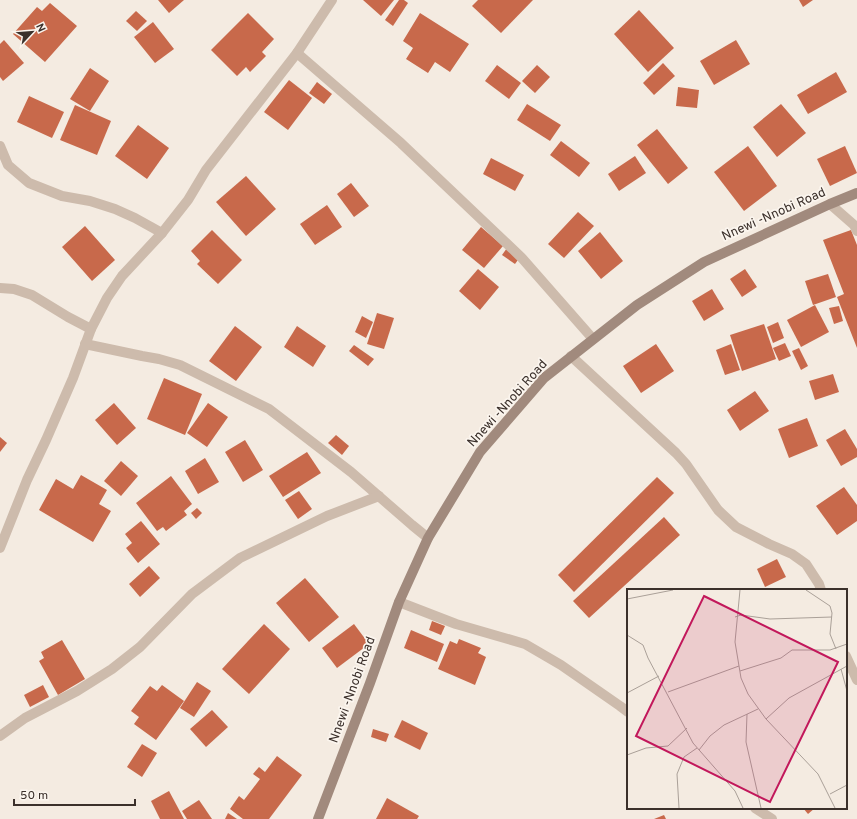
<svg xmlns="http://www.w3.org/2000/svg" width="857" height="819" font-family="Overpass,sans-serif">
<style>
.building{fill:#c8694b}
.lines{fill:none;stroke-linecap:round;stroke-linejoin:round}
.minor{stroke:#cdbbac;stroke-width:10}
.secondary{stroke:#a18a7d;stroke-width:10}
.labels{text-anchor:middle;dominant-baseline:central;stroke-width:3.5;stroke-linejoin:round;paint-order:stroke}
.street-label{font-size:13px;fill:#3b302b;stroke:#fbf5ee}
.inset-road{fill:none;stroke:#aaa098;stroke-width:1}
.view{fill:#c2185b;fill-opacity:0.15;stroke:#c2185b;stroke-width:2}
.inset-edge{fill:none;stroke:#3b302b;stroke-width:2}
</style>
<rect width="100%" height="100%" fill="#f4ebe1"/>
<g class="building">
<path d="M158 0H184L169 13Z"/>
<path d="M363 0H394L381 16Z"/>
<path d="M399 0H404L408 3 393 26 385 20Z"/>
<path d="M478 0H533L501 33 472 6Z"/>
<path d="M799 0H813L803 7Z"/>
<path d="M50 3 77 26 45 62 13 34 37 7 42 11Z"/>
<path d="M639 10 674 48 648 72 614 34Z"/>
<path d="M136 11 147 21 137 31 126 21Z"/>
<path d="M248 13 274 39 262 52 266 56 250 72 246 67 237 76 211 50Z"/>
<path d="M420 13 469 44 450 72 435 62 428 73 406 59 413 48 403 41Z"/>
<path d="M153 22 174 49 155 63 134 37Z"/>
<path d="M4 40 24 63 3 81 0 77V44Z"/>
<path d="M736 40 750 64 714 85 700 61Z"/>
<path d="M663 63 675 76 654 95 643 83Z"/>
<path d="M497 65 521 83 509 99 485 81Z"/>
<path d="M537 65 550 77 535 93 522 81Z"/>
<path d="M90 68 109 81 90 111 70 99Z"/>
<path d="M836 72 847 92 808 114 797 95Z"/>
<path d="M289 80 312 98 288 130 264 112Z"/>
<path d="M317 82 332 94 324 104 309 93Z"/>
<path d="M678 87 699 90 697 108 676 106Z"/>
<path d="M29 96 64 112 52 138 17 122Z"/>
<path d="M527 104 561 125 550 141 517 120Z"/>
<path d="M781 104 806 133 777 157 753 127Z"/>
<path d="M75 105 111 121 97 155 60 140Z"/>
<path d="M138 125 169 148 147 179 115 156Z"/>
<path d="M657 129 688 168 668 184 637 145Z"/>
<path d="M561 141 590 163 579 177 550 155Z"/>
<path d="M748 146 777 186 744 211 714 172Z"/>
<path d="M845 146 857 173 830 186 817 159Z"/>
<path d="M635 156 646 173 619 191 608 174Z"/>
<path d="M491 158 524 175 515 191 483 174Z"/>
<path d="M246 176 276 209 246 236 216 202Z"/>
<path d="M351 183 369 206 354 217 337 194Z"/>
<path d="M327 205 342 227 315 245 300 224Z"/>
<path d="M578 212 594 226 564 258 548 244Z"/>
<path d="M85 226 115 260 92 281 62 247Z"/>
<path d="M481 227 503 246 484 268 462 250Z"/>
<path d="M212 230 242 260 218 284 197 264 200 261 191 251Z"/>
<path d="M851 230 857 245V348L837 297 844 294 823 240Z"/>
<path d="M600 232 623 261 601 279 578 251Z"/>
<path d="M507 248 520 257 515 264 502 255Z"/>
<path d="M478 269 499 287 480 310 459 291Z"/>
<path d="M745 269 757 287 742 297 730 279Z"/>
<path d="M828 274 836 297 813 305 805 281Z"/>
<path d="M712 289 724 309 704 321 692 301Z"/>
<path d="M815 305 829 332 801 347 787 320Z"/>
<path d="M839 306 843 321 834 324 829 308Z"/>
<path d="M377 313 394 318 384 349 367 344Z"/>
<path d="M362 316 373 322 366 338 355 332Z"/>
<path d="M778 322 784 338 773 343 767 327Z"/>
<path d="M764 324 776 359 742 371 730 335Z"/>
<path d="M235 326 262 347 236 381 209 361Z"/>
<path d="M297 326 326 346 313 367 284 347Z"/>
<path d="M785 343 791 356 779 361 773 348Z"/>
<path d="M656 344 674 371 641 393 623 366Z"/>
<path d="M731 344 740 370 725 375 716 350Z"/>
<path d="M354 345 374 359 368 366 349 351Z"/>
<path d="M799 348 808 366 801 370 792 351Z"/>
<path d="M833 374 839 392 815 400 809 381Z"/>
<path d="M164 378 202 394 185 435 147 419Z"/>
<path d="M755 391 769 411 740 431 727 410Z"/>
<path d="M114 403 136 428 117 445 95 420Z"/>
<path d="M208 403 228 417 207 447 187 433Z"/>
<path d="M807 418 818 446 789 458 778 429Z"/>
<path d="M845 429 857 449V457L841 466 826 440Z"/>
<path d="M336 435 349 446 342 455 328 443Z"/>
<path d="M0 437 7 443 0 452Z"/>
<path d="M245 440 263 470 243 482 225 452Z"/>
<path d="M307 452 321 473 283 497 269 476Z"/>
<path d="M205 458 219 482 198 494 185 471Z"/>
<path d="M121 461 138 476 121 496 104 481Z"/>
<path d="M81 475 107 490 99 504 111 511 93 542 39 510 56 479 73 489Z"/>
<path d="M171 476 192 504 184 511 187 515 166 531 163 527 157 531 136 503Z"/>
<path d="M657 477 674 493 574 592 558 575Z"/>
<path d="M844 487 857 505V521L837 535 816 506Z"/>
<path d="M299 491 312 509 298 519 285 500Z"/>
<path d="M197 508 202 513 196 519 191 513Z"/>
<path d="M664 517 680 535 589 618 573 601Z"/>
<path d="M141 521 160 544 138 563 126 548 132 543 125 534Z"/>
<path d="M777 559 786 577 765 587 757 569Z"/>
<path d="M149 566 160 578 140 597 129 584Z"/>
<path d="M305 578 339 617 309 642 276 603Z"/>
<path d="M432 621 445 626 441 635 429 630Z"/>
<path d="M264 624 290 649 249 694 222 669Z"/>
<path d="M354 624 369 644 337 668 322 648Z"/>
<path d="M411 630 444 644 437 662 404 648Z"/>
<path d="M459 639 481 648 478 653 486 657 475 685 438 669 450 641 457 644Z"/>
<path d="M62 640 85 679 58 695 39 661 44 658 41 652Z"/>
<path d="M197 682 211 691 194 717 180 708Z"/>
<path d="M43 685 49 697 30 707 24 695Z"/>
<path d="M162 685 184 701 156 740 134 724 139 717 131 711 150 686 157 691Z"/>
<path d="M212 710 228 727 206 747 190 729Z"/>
<path d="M402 720 428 733 420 750 394 737Z"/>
<path d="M373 729 389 734 386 742 371 737Z"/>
<path d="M142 744 157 753 142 777 127 767Z"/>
<path d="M277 756 302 775 269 819H243L230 809 239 796 244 800 260 779 253 774 259 767 265 772Z"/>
<path d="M169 791 184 819H160L151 801Z"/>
<path d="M387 798 419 816 417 819H376Z"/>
<path d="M199 800 212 819H187L182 811Z"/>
<path d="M803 808H815L808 814Z"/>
<path d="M228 813 237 819H225Z"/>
<path d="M664 815 666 819H654Z"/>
</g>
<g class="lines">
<g class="minor">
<path d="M297 53 401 143 521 257 593 339"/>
<path d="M0 146 8 165 29 183 62 196 90 201 115 209 135 218 162 233"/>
<path d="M830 204 854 225 857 231"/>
<path d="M0 288 14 289 32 295 68 317 91 329"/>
<path d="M85 344 142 356 159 359 180 365 269 409 351 472 412 525 428 538"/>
<path d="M571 356 676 453 686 464 718 510 736 527 769 544 792 554 806 564 819 584 821 590"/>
<path d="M0 548 27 480 46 440 73 378 91 329 107 298 122 276 162 233 188 200 206 170 297 53 332 0"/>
<path d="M399 602 456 624 525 644 561 665 620 706 628 712"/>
<path d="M846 656 857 680"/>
<path d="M0 736 25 718 77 691 112 669 140 647 192 594 240 558 327 516 379 496"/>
<path d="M755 808 772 819"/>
</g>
<path class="secondary" d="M318 819 370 683 399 602 428 538 480 452 544 378 637 305 704 262 830 204 857 193"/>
</g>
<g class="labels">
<g class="street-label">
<text transform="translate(774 215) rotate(-24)">Nnewi -Nnobi Road</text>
<text transform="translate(508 404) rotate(-48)">Nnewi -Nnobi Road</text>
<text transform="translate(353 690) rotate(-70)">Nnewi -Nnobi Road</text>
</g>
</g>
<g transform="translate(627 589)">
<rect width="220" height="220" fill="#f4ebe1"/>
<path class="inset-road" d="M113 1 108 53 114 89 121 105 139 130 191 185 208 219M179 1 203 17 205 24 203 45 209 60M0 10 46 1M108 28 114 26 143 30 205 28M0 46 16 56 21 69 66 154 108 202 116 219M214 80 220 102M113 82 154 69 165 61H203L220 55M41 103 112 77M0 104 32 87M120 125 119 153 134 219M139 130 162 109 220 77M72 161 83 147 97 136 131 120M0 166 19 159 41 157 60 139M203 205 220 196M52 219 50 185 57 168 70 159"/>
<path class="view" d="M77 7 211 73 143 213 9 147Z"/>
<rect width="220" height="220" class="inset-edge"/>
</g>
<g transform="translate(32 32) rotate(64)" stroke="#fbf5ee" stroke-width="3" paint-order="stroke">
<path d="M0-3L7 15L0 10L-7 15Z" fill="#3b302b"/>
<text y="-6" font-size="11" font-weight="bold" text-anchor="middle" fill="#3b302b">N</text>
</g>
<path d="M14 799v6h121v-6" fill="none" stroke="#3b302b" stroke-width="2"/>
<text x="20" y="799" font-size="12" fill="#3b302b" stroke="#fbf5ee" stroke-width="3" paint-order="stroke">50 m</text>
</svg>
